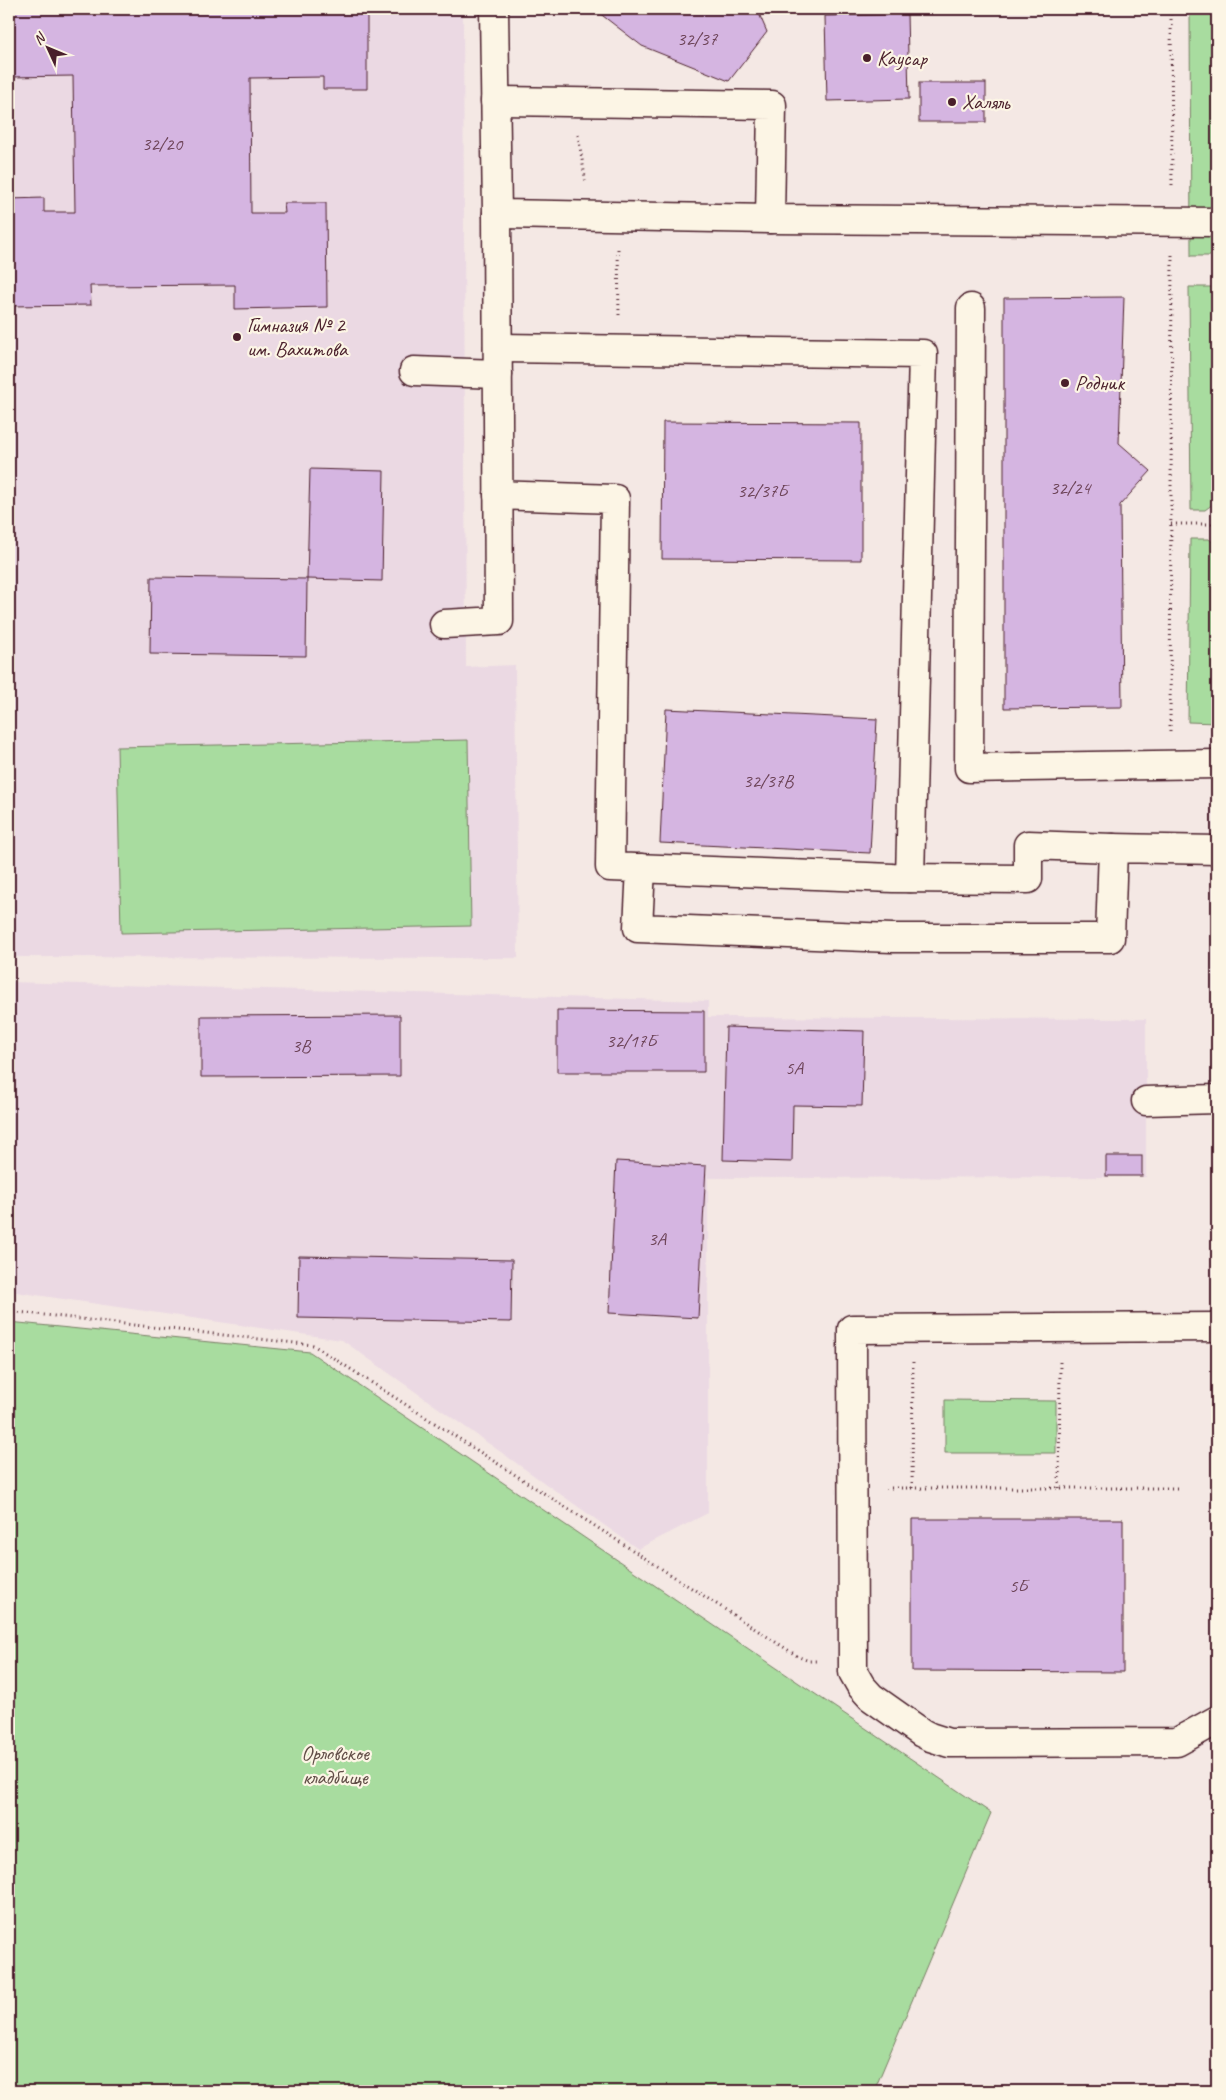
<svg xmlns="http://www.w3.org/2000/svg" width="1226" height="2100" font-family="Caveat,sans-serif">
<style>
.built{fill:#ebd9e3}
.green{fill:#a8dc9f;stroke:#797e65}
.building{fill:#d5b5e1;stroke:#4a1f2b}
.lines{fill:none;stroke-linecap:round;stroke-linejoin:round}
.minor-casing{stroke:#4a1f2b;stroke-width:31}
.path{stroke:#4a1f2b;stroke-width:3;stroke-dasharray:1 4;stroke-linecap:butt}
.minor{stroke:#fcf5e5;stroke-width:28}
.poi-dot{fill:#4a1f2b;stroke:#fcf5e5;stroke-width:2}
.labels{text-anchor:middle;dominant-baseline:central;stroke-width:4.5;stroke-linejoin:round;paint-order:stroke}
.number-label{font-size:19px;fill:#6d4458}
.poi-label{font-size:21px;fill:#4a1f2b;stroke:#fcf5e5;text-anchor:start}
.park-label{font-size:21px;fill:#624e48;stroke:#fcf5e5}
</style>
<rect width="100%" height="100%" fill="#f4e8e4"/>
<filter id="ink" filterUnits="userSpaceOnUse"><feTurbulence type="fractalNoise" baseFrequency=".02" numOctaves="2"/><feDisplacementMap in="SourceGraphic" scale="10" xChannelSelector="R" yChannelSelector="G"/><feConvolveMatrix kernelMatrix="1 2 1 2 8 2 1 2 1" color-interpolation-filters="sRGB"/></filter>
<g filter="url(#ink)">
<g class="built">
<path d="M9 9H463L466 667 515 665 518 958 9 957Z"/>
<path d="M9 982 708 1001V1017L1146 1019V1177L708 1178V1513L638 1549 342 1340 9 1291Z"/>
</g>
<g class="green">
<path d="M1190 9H1216L1217 256H1191Z"/>
<path d="M1189 287H1217V501L1205 510H1191Z"/>
<path d="M1190 539H1209L1217 546V723L1188 722Z"/>
<path d="M468 740 471 926 121 933 117 747Z"/>
<path d="M9 1322 310 1352 991 1813 874 2091H9Z"/>
<path d="M945 1400 1056 1401V1453H945Z"/>
</g>
<g class="building">
<path d="M9 9H367V89H323V77L250 78 251 213H285L284 203H326L327 307 235 309V285L90 286 91 305 9 306V199L44 198V212H75L73 76 9 77Z"/>
<path d="M594 9H757L767 32 729 81 642 46Z"/>
<path d="M907 14 909 99 827 101 825 16Z"/>
<rect x="919" y="83" width="67" height="39"/>
<path d="M1124 297 1119 443 1151 471 1120 505 1122 707 1004 708V298Z"/>
<path d="M663 422 861 423V560L662 559Z"/>
<path d="M310 469 384 471 382 581 307 579Z"/>
<path d="M151 577 307 579 306 656 150 654Z"/>
<path d="M666 709 877 719 870 853 660 843Z"/>
<path d="M557 1010 704 1011V1072H557Z"/>
<path d="M400 1015V1076L201 1077V1016Z"/>
<path d="M726 1027 864 1031 862 1106 793 1105 792 1162 723 1160Z"/>
<rect x="1106" y="1156" width="36" height="20"/>
<path d="M616 1161 706 1166 698 1318 609 1313Z"/>
<path d="M299 1256 512 1260 511 1322 298 1318Z"/>
<path d="M912 1519H1123V1672L912 1671Z"/>
</g>
<g class="lines">
<g class="minor-casing">
<g id="minor">
<path d="M494 9 497 214 770 219"/>
<path d="M495 101 772 105 770 219 1217 222"/>
<path d="M971 308 969 768 1217 764"/>
<path d="M498 348 923 354 910 878"/>
<path d="M414 371 498 374"/>
<path d="M498 495 615 499 610 867 893 878 1028 879V845L1113 848"/>
<path d="M444 624 499 621 497 214"/>
<path d="M641 868 638 928 892 938H1110L1113 848 1217 850"/>
<path d="M1146 1101 1217 1099"/>
<path d="M1217 1327 852 1329 853 1672 861 1686 871 1697 922 1733 930 1737 949 1743 1177 1742 1217 1720"/>
</g>
</g>
<g class="path">
<path d="M1171 9 1172 188"/>
<path d="M578 135 586 183"/>
<path d="M618 249 619 315"/>
<path d="M1171 524H1217"/>
<path d="M1170 731 1172 254"/>
<path d="M9 1311 313 1345 799 1657 809 1661H819"/>
<path d="M886 1488H1178"/>
<path d="M912 1488 913 1361"/>
<path d="M1059 1488 1060 1362"/>
</g>
<use href="#minor" class="minor"/>
</g>
</g>
<g class="poi-dot">
<circle cx="867" cy="58" r="5"/>
<circle cx="952" cy="102" r="5"/>
<circle cx="237" cy="337" r="5"/>
<circle cx="1065" cy="383" r="5"/>
</g>
<g class="labels">
<g class="number-label">
<text x="697" y="39">32/37</text>
<text x="162" y="144">32/20</text>
<text x="1070" y="488">32/24</text>
<text x="762" y="491">32/37Б</text>
<text x="768" y="781">32/37В</text>
<text x="631" y="1041">32/17Б</text>
<text x="301" y="1046">3В</text>
<text x="794" y="1068">5А</text>
<text x="657" y="1239">3А</text>
<text x="1018" y="1586">5Б</text>
</g>
<g class="poi-label">
<text x="877" y="58">Каусар</text>
<text x="962" y="102">Халяль</text>
<text x="247" y="325">Гимназия № 2<tspan x="247" dy="24">им. Вахитова</tspan></text>
<text x="1075" y="383">Родник</text>
</g>
<g class="park-label">
<text x="335" y="1753">Орловское<tspan x="335" dy="24">кладбище</tspan></text>
</g>
</g>
<rect width="1226" height="2100" fill="none" stroke="#fcf5e5" stroke-width="30"/>
<rect x="15" y="15" width="1196" height="2070" fill="none" stroke="#4a1f2b" stroke-width="2" filter="url(#ink)"/>
<g transform="translate(48 48) rotate(314)" stroke="#fcf5e5" stroke-width="4" paint-order="stroke">
<path d="M0-4L9 19L0 12L-9 19Z" fill="#4a1f2b"/>
<text y="-8" font-size="14" font-weight="bold" text-anchor="middle" fill="#4a1f2b">N</text>
</g>
</svg>
